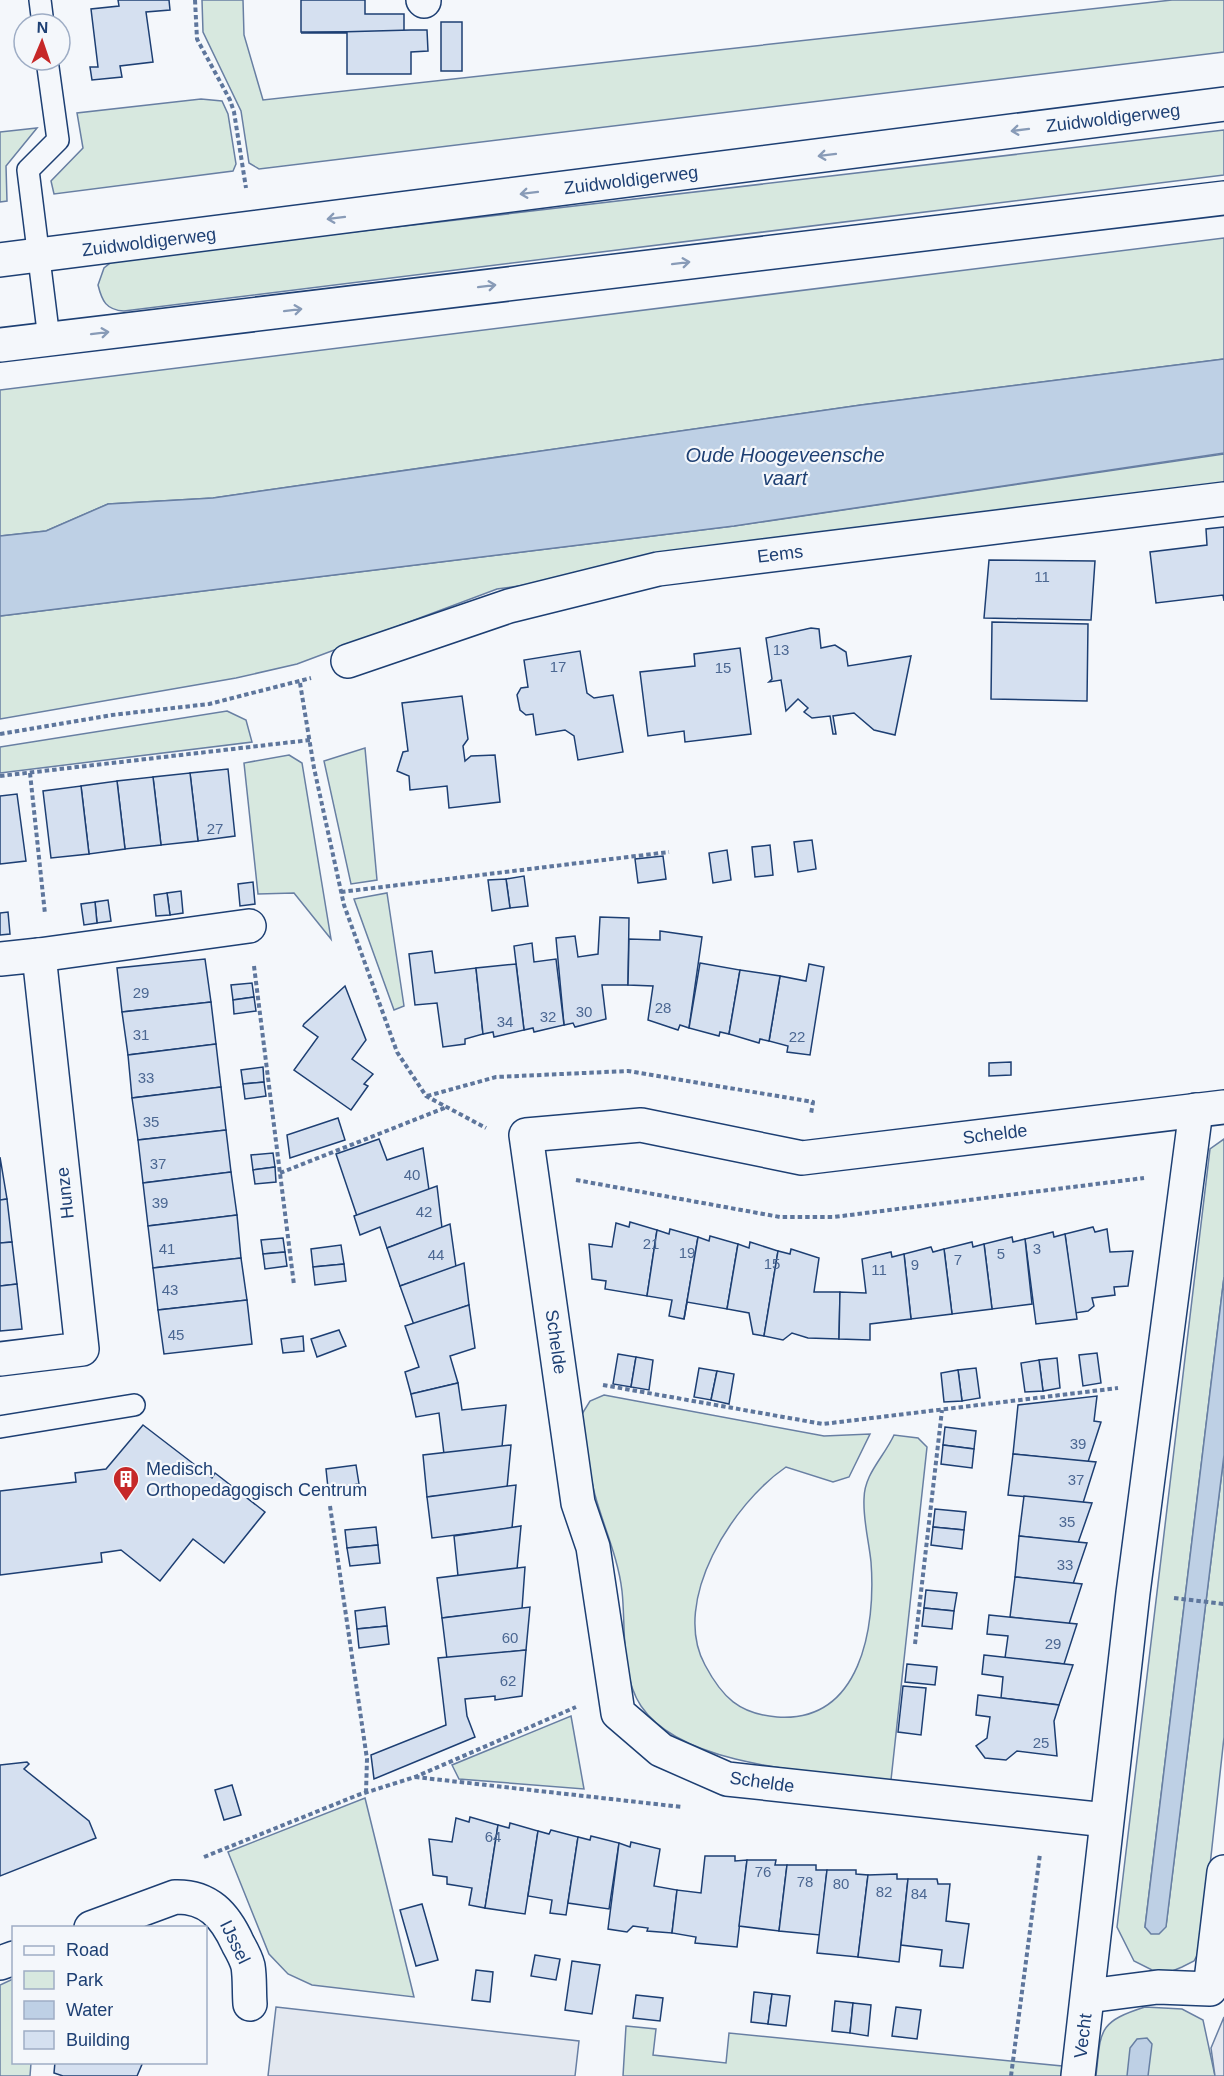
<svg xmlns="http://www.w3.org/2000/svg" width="1224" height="2076" font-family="Helvetica,sans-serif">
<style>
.green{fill:#d7e8df;stroke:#687fa3;stroke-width:1.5}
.parking{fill:#e3e8f0;stroke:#687fa3;stroke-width:1.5}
.water{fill:#bed0e5;stroke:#687fa3;stroke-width:1.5}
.building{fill:#d5e0f0;stroke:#1d3f73;stroke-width:1.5}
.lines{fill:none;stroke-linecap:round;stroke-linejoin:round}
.lane-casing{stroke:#1d3f73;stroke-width:24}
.street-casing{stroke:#1d3f73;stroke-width:36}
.secondary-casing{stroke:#1d3f73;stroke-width:36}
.path{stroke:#5e769c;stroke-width:4;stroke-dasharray:4.5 3;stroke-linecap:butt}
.lane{stroke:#f4f7fb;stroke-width:21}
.street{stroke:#f4f7fb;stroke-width:33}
.secondary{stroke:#f4f7fb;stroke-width:33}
.oneway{stroke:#889bb7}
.labels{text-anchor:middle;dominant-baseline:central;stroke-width:4.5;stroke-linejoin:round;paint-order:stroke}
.number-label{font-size:15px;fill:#4b6792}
.street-label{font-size:18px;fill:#1d3f73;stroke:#f4f7fb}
.poi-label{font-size:18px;fill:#1d3f73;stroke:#f4f7fb;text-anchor:start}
.water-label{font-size:20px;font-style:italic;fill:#1d3f73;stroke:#f4f7fb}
</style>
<rect width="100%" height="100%" fill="#f4f7fb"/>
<g class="green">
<path d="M202 0H243L244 35 263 100 1172 0H1224V52L259 169 249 163 241 111 203 32Z"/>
<path d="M201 99 222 101 228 114 236 164 233 171 54 194 51 181 83 148 77 113Z"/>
<path d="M37 128 6 166 7 201 0 202V132Z"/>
<path d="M1224 130V175L124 311C106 310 102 301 98 285L104 268 114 260Z"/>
<path d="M1224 238V359L861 405 213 498 108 504 46 531 0 536V390Z"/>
<path d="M1224 454V486L497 589 297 664 236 678 0 719V616L734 526Z"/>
<path d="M227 711 246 720 252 742 0 773V747Z"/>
<path d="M365 748 377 880 351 884 324 761Z"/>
<path d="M289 755 302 763 331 939 294 893 258 894 244 763Z"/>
<path d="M387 893 404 1006 394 1010 354 899Z"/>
<path d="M1224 1139V1277L1145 1927 1166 1926 1224 1455V1737L1201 1948 1194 1961 1182 1967 1170 1972 1152 1970 1134 1961 1117 1927 1210 1149Z"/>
<path d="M604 1395 824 1436 870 1434 849 1477 833 1482 786 1467C733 1503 670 1601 705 1665 722 1697 739 1714 777 1717 861 1723 876 1627 871 1562 869 1542 863 1520 864 1499 864 1474 884 1457 894 1435L918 1438 927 1447 891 1780C822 1772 683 1769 641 1706 620 1675 626 1626 622 1591 618 1557 604 1528 595 1495 588 1469 586 1441 582 1414L590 1401Z"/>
<path d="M571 1716 584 1789 459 1779 452 1765Z"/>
<path d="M365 1798 414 1997 312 1985 288 1974 269 1954 228 1852Z"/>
<path d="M13 1979 14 2062 31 2063 30 2076H0V1985Z"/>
<path d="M1145 2007 1182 2009 1203 2020 1215 2076H1096C1101 2031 1097 2022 1145 2007Z"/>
<path d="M626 2026 656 2029 653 2055 726 2063 729 2033 1062 2066 1061 2076H623Z"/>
</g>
<g class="parking">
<path d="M276 2007 579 2041 575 2076H268Z"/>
<path d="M1224 2017V2076H1215L1211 2048Z"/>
</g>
<g class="water">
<path d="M1224 359V453L734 526 0 616V536L46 531 108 504 213 498 861 405Z"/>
<path d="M1224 1277V1455L1166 1927 1159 1934H1151L1145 1927Z"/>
<path d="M1147 2038 1152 2044 1148 2076H1127L1130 2048 1137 2039Z"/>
</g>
<g class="building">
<path d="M118 0H169L170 10 146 12 153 62 120 66 122 77 92 80 90 67H98L91 9 119 6Z"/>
<path d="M301 0H365V14H404V31L411 32H301Z"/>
<rect x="441" y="22" width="21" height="49"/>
<path d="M411 30H427L428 51 411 52V74H347V33H301Z"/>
<path d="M1224 527V601L1223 595 1156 603 1150 552 1207 545 1206 529Z"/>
<path d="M989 560 1095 561 1091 620 984 618Z"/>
<path d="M992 622 1088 624 1087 701 991 699Z"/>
<path d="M811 628 819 629 821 648 835 645 846 652 848 666 911 656 895 735 874 730 854 713 833 716 836 734H833L830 716 812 718 804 712 808 708 798 699 786 711 781 680 769 682 772 679 766 638Z"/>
<path d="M740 648 751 734 685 742 684 731 648 736 640 672 695 666 694 654Z"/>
<path d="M580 651 587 693 594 698 613 695 623 752 578 760 574 736 565 730 536 735 533 714 526 715 520 710 517 695 521 688 528 687 524 660Z"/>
<path d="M462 696 468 739 463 746 465 761 471 756 495 755 500 802 449 808 447 786 410 790 409 776 397 771 403 752 408 751 402 703Z"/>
<path d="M228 769 235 836 198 841 190 773Z"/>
<path d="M190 773 198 841 161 845 153 777Z"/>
<path d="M153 777 161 845 125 849 117 781Z"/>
<path d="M117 781 125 849 89 854 81 786Z"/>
<path d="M81 786 89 854 51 858 43 791Z"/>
<path d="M17 794 26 861 0 864V796Z"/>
<path d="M812 840 816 869 798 872 794 842Z"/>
<path d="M770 845 773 875 755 877 752 847Z"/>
<path d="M727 850 731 880 713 883 709 853Z"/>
<path d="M663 856 666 879 638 883 635 859Z"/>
<path d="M524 876 528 906 510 908 506 879Z"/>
<path d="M506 879 510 908 492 911 488 880Z"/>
<path d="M253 882 255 904 240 906 238 884Z"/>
<path d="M181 891 183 913 170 915 167 893Z"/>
<path d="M167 893 170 915 156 916 154 895Z"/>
<path d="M108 900 111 921 97 923 95 902Z"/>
<path d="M95 902 97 923 84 925 81 904Z"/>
<path d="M8 912 10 934 0 935V913Z"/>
<path d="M600 917 629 918 628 985H602L606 1019 575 1027 573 1023 564 1025 556 938 575 936 578 957 598 954Z"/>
<path d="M660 931 702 937 689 1028 680 1025 678 1030 648 1020 653 986 628 985 629 939 660 940Z"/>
<path d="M532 943 534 962 556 959 564 1025 534 1032 533 1028 524 1030 514 946Z"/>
<path d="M432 951 435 973 476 968 483 1034 465 1039V1044L443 1047 437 1003 415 1005 409 954Z"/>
<path d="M205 959 211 1002 122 1012 117 968Z"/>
<path d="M700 963 740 970 729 1034 720 1032 719 1036 689 1028Z"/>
<path d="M516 964 524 1030 494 1037 493 1032 483 1034 476 968Z"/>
<path d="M809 964 824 967 810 1055 787 1052 788 1046 769 1041 780 976 806 981Z"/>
<path d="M740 970 780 976 769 1041 760 1039 759 1043 729 1034Z"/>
<path d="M252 983 254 997 233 1000 231 985Z"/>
<path d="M345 986 366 1040 352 1059 373 1074 364 1084 368 1086 351 1110 294 1070 318 1037 303 1026 304 1024Z"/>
<path d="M254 997 256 1011 234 1014 233 1000Z"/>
<path d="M211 1002 216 1044 128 1055 122 1012Z"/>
<path d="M216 1044 221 1087 132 1098 128 1055Z"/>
<path d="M1011 1062V1075L989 1076V1063Z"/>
<path d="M263 1067 264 1082 243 1084 241 1070Z"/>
<path d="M264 1082 266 1096 245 1099 243 1084Z"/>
<path d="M221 1087 226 1130 138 1140 132 1098Z"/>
<path d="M338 1118 345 1140 290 1158 287 1135Z"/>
<path d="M226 1130 231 1172 143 1183 138 1140Z"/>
<path d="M379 1139 387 1160 423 1148 429 1190 357 1216 336 1154Z"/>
<path d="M273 1153 275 1167 253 1170 251 1155Z"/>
<path d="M0 1157 7 1199 0 1200Z"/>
<path d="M275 1167 276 1182 255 1184 253 1170Z"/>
<path d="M231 1172 237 1215 148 1226 143 1183Z"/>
<path d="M437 1186 442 1228 387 1248 380 1227 360 1235 354 1216Z"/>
<path d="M7 1199 12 1242 0 1243V1200Z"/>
<path d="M237 1215 241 1258 153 1268 148 1226Z"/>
<path d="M630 1222 657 1230 647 1296 605 1289 606 1281 592 1279 589 1244 612 1247 616 1223 629 1227Z"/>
<path d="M450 1224 456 1267 400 1286 387 1248Z"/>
<path d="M1093 1227 1095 1232 1107 1229 1110 1252 1133 1251 1128 1286 1114 1287 1115 1295 1092 1298 1094 1306 1088 1311 1075 1313 1065 1234Z"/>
<path d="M670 1229 698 1237 684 1319 669 1316 672 1300 647 1296 657 1230 669 1234Z"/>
<path d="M1053 1232 1054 1237 1065 1234 1077 1319 1036 1324 1025 1239Z"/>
<path d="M710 1236 738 1244 727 1309 687 1302 684 1319 698 1237 709 1241Z"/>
<path d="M1012 1237 1013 1242 1025 1239 1032 1304 992 1309 984 1244Z"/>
<path d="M283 1238 285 1252 263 1254 261 1240Z"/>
<path d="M12 1242 17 1284 0 1286V1243Z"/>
<path d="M750 1242 778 1251 764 1336 753 1334 749 1313 727 1309 738 1244 749 1248Z"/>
<path d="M972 1242 973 1247 984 1244 992 1309 952 1314 944 1249Z"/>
<path d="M341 1245 344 1264 313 1267 311 1249Z"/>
<path d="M931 1247 933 1252 944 1249 952 1314 911 1319 904 1254Z"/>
<path d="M791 1249 819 1258 814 1292H840L839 1339 808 1338 792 1333 783 1340 764 1336 778 1251 790 1254Z"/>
<path d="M285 1252 287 1266 265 1269 263 1254Z"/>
<path d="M891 1252 892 1257 904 1254 911 1319 870 1324V1340L839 1339 840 1292 866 1293 862 1259Z"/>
<path d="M241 1258 247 1300 158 1310 153 1268Z"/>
<path d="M464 1263 469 1305 414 1325 400 1286Z"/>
<path d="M344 1264 346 1281 315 1285 313 1267Z"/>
<path d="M17 1284 22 1329 0 1331V1286Z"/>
<path d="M247 1300 252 1344 164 1354 158 1310Z"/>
<path d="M469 1305 475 1348 450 1356 458 1383 411 1394 405 1372 419 1367 405 1326Z"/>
<path d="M339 1330 346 1346 317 1357 311 1339Z"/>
<path d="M303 1336 304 1351 283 1353 281 1339Z"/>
<path d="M1097 1353 1101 1383 1083 1386 1079 1355Z"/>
<path d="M618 1354 636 1357 631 1387 613 1384Z"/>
<path d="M636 1357 653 1360 649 1390 631 1387Z"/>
<path d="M1057 1358 1060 1388 1043 1391 1039 1360Z"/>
<path d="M1039 1360 1043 1391 1025 1392 1021 1363Z"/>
<path d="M699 1368 717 1371 711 1400 694 1397Z"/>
<path d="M976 1368 980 1398 962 1401 958 1370Z"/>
<path d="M958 1370 962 1401 944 1402 941 1373Z"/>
<path d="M717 1371 734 1374 729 1404 711 1400Z"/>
<path d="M458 1383 462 1410 506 1405 502 1447 444 1454 439 1413 416 1417 411 1394Z"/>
<path d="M1097 1396 1094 1421 1101 1422 1088 1462 1013 1454 1018 1405Z"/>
<path d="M143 1425 212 1478 215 1473 265 1512 224 1563 193 1539 160 1581 121 1550 101 1553 102 1562 0 1575V1491L76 1482 75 1473 106 1469Z"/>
<path d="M945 1427 976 1431 974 1449 943 1445Z"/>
<path d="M511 1445 507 1488 427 1497 423 1455Z"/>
<path d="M943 1445 974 1449 972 1468 941 1464Z"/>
<path d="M1013 1454 1096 1462 1083 1503 1008 1495Z"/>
<path d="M356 1465 359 1484 328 1488 326 1469Z"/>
<path d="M516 1485 512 1528 432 1538 427 1497Z"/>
<path d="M1024 1496 1092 1503 1078 1543 1019 1536Z"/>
<path d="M935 1509 966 1512 964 1530 933 1527Z"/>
<path d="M521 1526 517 1569 458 1576 454 1536Z"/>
<path d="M376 1527 378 1545 347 1548 345 1530Z"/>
<path d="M933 1527 964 1530 962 1549 931 1545Z"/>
<path d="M1019 1536 1087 1543 1073 1584 1015 1577Z"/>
<path d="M378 1545 380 1563 350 1566 347 1548Z"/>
<path d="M525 1567 522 1609 442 1618 437 1578Z"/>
<path d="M1015 1577 1082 1584 1069 1624 1010 1617Z"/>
<path d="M926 1590 957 1593 954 1611 924 1608Z"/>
<path d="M385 1607 387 1626 357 1629 355 1611Z"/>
<path d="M530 1607 526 1650 447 1659 442 1618Z"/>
<path d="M924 1608 954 1611 952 1629 922 1626Z"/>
<path d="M989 1615 1077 1624 1064 1664 1005 1658 1008 1636 987 1634Z"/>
<path d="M387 1626 389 1644 359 1648 357 1629Z"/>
<path d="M526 1650 522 1696 495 1700V1696L465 1699 467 1716 475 1737 374 1779 371 1755 446 1725 438 1658Z"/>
<path d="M984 1655 1073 1665 1059 1705 1001 1698 1003 1677 982 1674Z"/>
<path d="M907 1664 937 1667 935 1685 905 1682Z"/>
<path d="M903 1686 926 1688 921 1735 898 1732Z"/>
<path d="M978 1695 1059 1705 1054 1721 1057 1756 1017 1751 1006 1760 985 1758 976 1746 987 1738 990 1717 976 1715Z"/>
<path d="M27 1762 29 1764 24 1769 89 1821 96 1838 0 1876V1765Z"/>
<path d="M232 1785 241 1815 224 1820 215 1790Z"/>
<path d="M470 1817 498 1825 485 1908 469 1905 472 1888 447 1884V1877L433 1875 429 1839 452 1842 456 1818 469 1822Z"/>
<path d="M510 1823 538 1831 525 1914 485 1908 498 1825 509 1828Z"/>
<path d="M551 1830 578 1837 566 1915 550 1913 552 1900 528 1896 538 1831 549 1834Z"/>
<path d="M591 1836 619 1843 609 1909 568 1903 578 1837 590 1840Z"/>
<path d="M631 1842 660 1849 654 1886 677 1890 672 1933 647 1931 648 1928 633 1926 627 1932 608 1929 619 1843 630 1847Z"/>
<path d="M705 1856H735V1861L747 1860 737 1947 695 1943 696 1937 672 1933 677 1890 701 1893Z"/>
<path d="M747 1860H776L775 1865H787L779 1931 739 1926Z"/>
<path d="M787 1865H816V1870H827L820 1935 779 1931Z"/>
<path d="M827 1870H856V1874L868 1875 858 1957 817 1953Z"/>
<path d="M897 1874V1879H908L899 1962 858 1957 868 1875Z"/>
<path d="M908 1879H937L938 1884H950L946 1921 969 1924 963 1968 940 1966 942 1950 901 1945Z"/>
<path d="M422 1904 438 1960 416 1966 400 1910Z"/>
<path d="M535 1955 560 1959 556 1980 531 1976Z"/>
<path d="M572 1961 600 1965 592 2014 565 2010Z"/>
<path d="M476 1970 493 1972 490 2002 472 2000Z"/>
<path d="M754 1992 772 1994 768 2024 751 2022Z"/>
<path d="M772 1994 790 1996 786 2026 768 2024Z"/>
<path d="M636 1995 663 1998 660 2021 633 2018Z"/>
<path d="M835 2001 853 2003 850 2033 832 2031Z"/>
<path d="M853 2003 871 2005 868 2036 850 2033Z"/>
<path d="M896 2007 921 2010 917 2039 892 2036Z"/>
<path d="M55 2062H143L137 2076H63L54 2073Z"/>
</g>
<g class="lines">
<g class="lane-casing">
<g id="lane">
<path d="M40 0 43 24"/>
<path d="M47 60 58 140 28 170 49 339"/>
<path d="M0 1427 134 1405"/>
</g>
</g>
<g class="street-casing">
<g id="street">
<path d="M423 0 424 1"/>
<path d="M348 661 509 606 658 569 1224 499"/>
<path d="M39 955 249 926"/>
<path d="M0 959 39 955 82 1349 0 1359"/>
<path d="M1106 1820 727 1779 661 1750 618 1713 593 1547 578 1503 526 1135 641 1125 802 1158 1224 1107"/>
<path d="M91 1928 175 1897C208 1896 225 1915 238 1944 242 1951 246 1958 248 1966 250 1978 249 1991 250 2004"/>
<path d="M0 1963 14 1958"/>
<path d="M1088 1996 1158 1987 1210 1989 1224 1872"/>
<path d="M1078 2076 1133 1593 1196 1110"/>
</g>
</g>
<g class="secondary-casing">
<g id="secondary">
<path d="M0 260 1224 104"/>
<path d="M0 345 1224 198"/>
</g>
</g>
<g class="path">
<path d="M195 0 197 39 230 100 234 112 246 188"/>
<path d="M300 683 314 768 344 905 397 1052 426 1096 486 1128"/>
<path d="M0 734 112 715 209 704 311 678"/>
<path d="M30 773 45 914"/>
<path d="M0 776 310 740"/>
<path d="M341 892 669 852"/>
<path d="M254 966 294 1285"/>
<path d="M427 1096 496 1077 628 1071 813 1102 811 1114"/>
<path d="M280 1173 447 1107"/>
<path d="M576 1180 780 1217H834L1144 1178"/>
<path d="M603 1385 823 1424 1118 1388"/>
<path d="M330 1506 367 1759 366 1793"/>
<path d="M1174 1598 1224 1604"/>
<path d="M915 1644 942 1410"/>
<path d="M415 1777 682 1807"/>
<path d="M204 1857 358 1795 415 1777 576 1707"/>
<path d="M1011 2076 1040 1854"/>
</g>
<use href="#lane" class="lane"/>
<use href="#street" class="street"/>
<use href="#secondary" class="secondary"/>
</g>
<defs><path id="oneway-shaft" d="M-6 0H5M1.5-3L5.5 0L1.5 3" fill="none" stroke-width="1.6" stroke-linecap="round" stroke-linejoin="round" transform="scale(1.5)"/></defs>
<g class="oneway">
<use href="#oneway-shaft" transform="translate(1020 130) rotate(173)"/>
<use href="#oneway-shaft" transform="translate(827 155) rotate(173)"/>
<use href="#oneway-shaft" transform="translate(529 193) rotate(173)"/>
<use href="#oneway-shaft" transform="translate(336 218) rotate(173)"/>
<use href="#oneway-shaft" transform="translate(681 263) rotate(-7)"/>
<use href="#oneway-shaft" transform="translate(487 286) rotate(-7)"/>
<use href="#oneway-shaft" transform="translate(293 310) rotate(-7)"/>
<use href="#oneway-shaft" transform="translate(100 333) rotate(-7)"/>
</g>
<defs>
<g id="building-pin" transform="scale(1.35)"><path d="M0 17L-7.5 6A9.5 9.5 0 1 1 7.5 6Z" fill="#c62828" stroke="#f4f7fb"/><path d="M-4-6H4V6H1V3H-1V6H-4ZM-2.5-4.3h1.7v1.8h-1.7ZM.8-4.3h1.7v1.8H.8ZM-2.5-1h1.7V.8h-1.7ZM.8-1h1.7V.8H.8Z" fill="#fff"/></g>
</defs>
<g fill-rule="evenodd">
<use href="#building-pin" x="126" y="1479"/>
</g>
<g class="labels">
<g class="number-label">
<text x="1042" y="576">11</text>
<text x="781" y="649">13</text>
<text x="558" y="666">17</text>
<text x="723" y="667">15</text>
<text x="215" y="828">27</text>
<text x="141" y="992">29</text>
<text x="663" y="1007">28</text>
<text x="584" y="1011">30</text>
<text x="548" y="1016">32</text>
<text x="505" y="1021">34</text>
<text x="141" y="1034">31</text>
<text x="797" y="1036">22</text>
<text x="146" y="1077">33</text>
<text x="151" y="1121">35</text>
<text x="158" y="1163">37</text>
<text x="412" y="1174">40</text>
<text x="160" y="1202">39</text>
<text x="424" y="1211">42</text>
<text x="651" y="1243">21</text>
<text x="167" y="1248">41</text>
<text x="1037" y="1248">3</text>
<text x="687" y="1252">19</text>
<text x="1001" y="1253">5</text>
<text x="436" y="1254">44</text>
<text x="958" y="1259">7</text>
<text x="772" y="1263">15</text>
<text x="915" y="1264">9</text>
<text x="879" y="1269">11</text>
<text x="170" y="1289">43</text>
<text x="176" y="1334">45</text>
<text x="1078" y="1443">39</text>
<text x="1076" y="1479">37</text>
<text x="1067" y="1521">35</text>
<text x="1065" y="1564">33</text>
<text x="510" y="1637">60</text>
<text x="1053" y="1643">29</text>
<text x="508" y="1680">62</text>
<text x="1041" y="1742">25</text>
<text x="493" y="1836">64</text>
<text x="763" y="1871">76</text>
<text x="805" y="1881">78</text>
<text x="841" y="1883">80</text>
<text x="884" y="1891">82</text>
<text x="919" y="1893">84</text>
</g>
<g class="street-label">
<text transform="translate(1113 118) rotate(-7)">Zuidwoldigerweg</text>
<text transform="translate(631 180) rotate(-7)">Zuidwoldigerweg</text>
<text transform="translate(149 242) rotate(-7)">Zuidwoldigerweg</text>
<text transform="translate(780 554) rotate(-7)">Eems</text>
<text transform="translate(995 1134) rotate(-7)">Schelde</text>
<text transform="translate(65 1193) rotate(-96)">Hunze</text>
<text transform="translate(556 1342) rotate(82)">Schelde</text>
<text transform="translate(762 1782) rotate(8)">Schelde</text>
<text transform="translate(235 1942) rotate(64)">IJssel</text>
<text transform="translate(1083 2036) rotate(-83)">Vecht</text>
</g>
<g class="poi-label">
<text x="146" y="1469">Medisch<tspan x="146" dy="21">Orthopedagogisch Centrum</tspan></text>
</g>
<g class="water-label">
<text x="785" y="455">Oude Hoogeveensche<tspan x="785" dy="23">vaart</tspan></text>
</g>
</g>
<rect x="12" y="1926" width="195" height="138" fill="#f4f7fb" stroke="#9eadc5" stroke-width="1.5"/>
<rect x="24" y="1946" width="30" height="9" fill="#f4f7fb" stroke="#9eadc5" stroke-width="1.5"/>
<text x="66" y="1956" font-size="18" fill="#1d3f73">Road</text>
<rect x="24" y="1971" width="30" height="18" fill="#d7e8df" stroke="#9eadc5" stroke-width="1.5"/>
<text x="66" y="1986" font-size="18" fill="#1d3f73">Park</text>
<rect x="24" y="2001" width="30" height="18" fill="#bed0e5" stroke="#9eadc5" stroke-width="1.5"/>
<text x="66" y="2016" font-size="18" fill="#1d3f73">Water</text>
<rect x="24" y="2031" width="30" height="18" fill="#d5e0f0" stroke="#9eadc5" stroke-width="1.5"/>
<text x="66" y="2046" font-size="18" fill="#1d3f73">Building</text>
<g transform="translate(42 42) rotate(2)"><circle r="28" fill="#f4f7fb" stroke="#9eadc5" stroke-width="1.5"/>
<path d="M0-4.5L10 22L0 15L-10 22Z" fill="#c62828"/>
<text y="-9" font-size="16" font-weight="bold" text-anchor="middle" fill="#1d3f73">N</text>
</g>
</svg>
